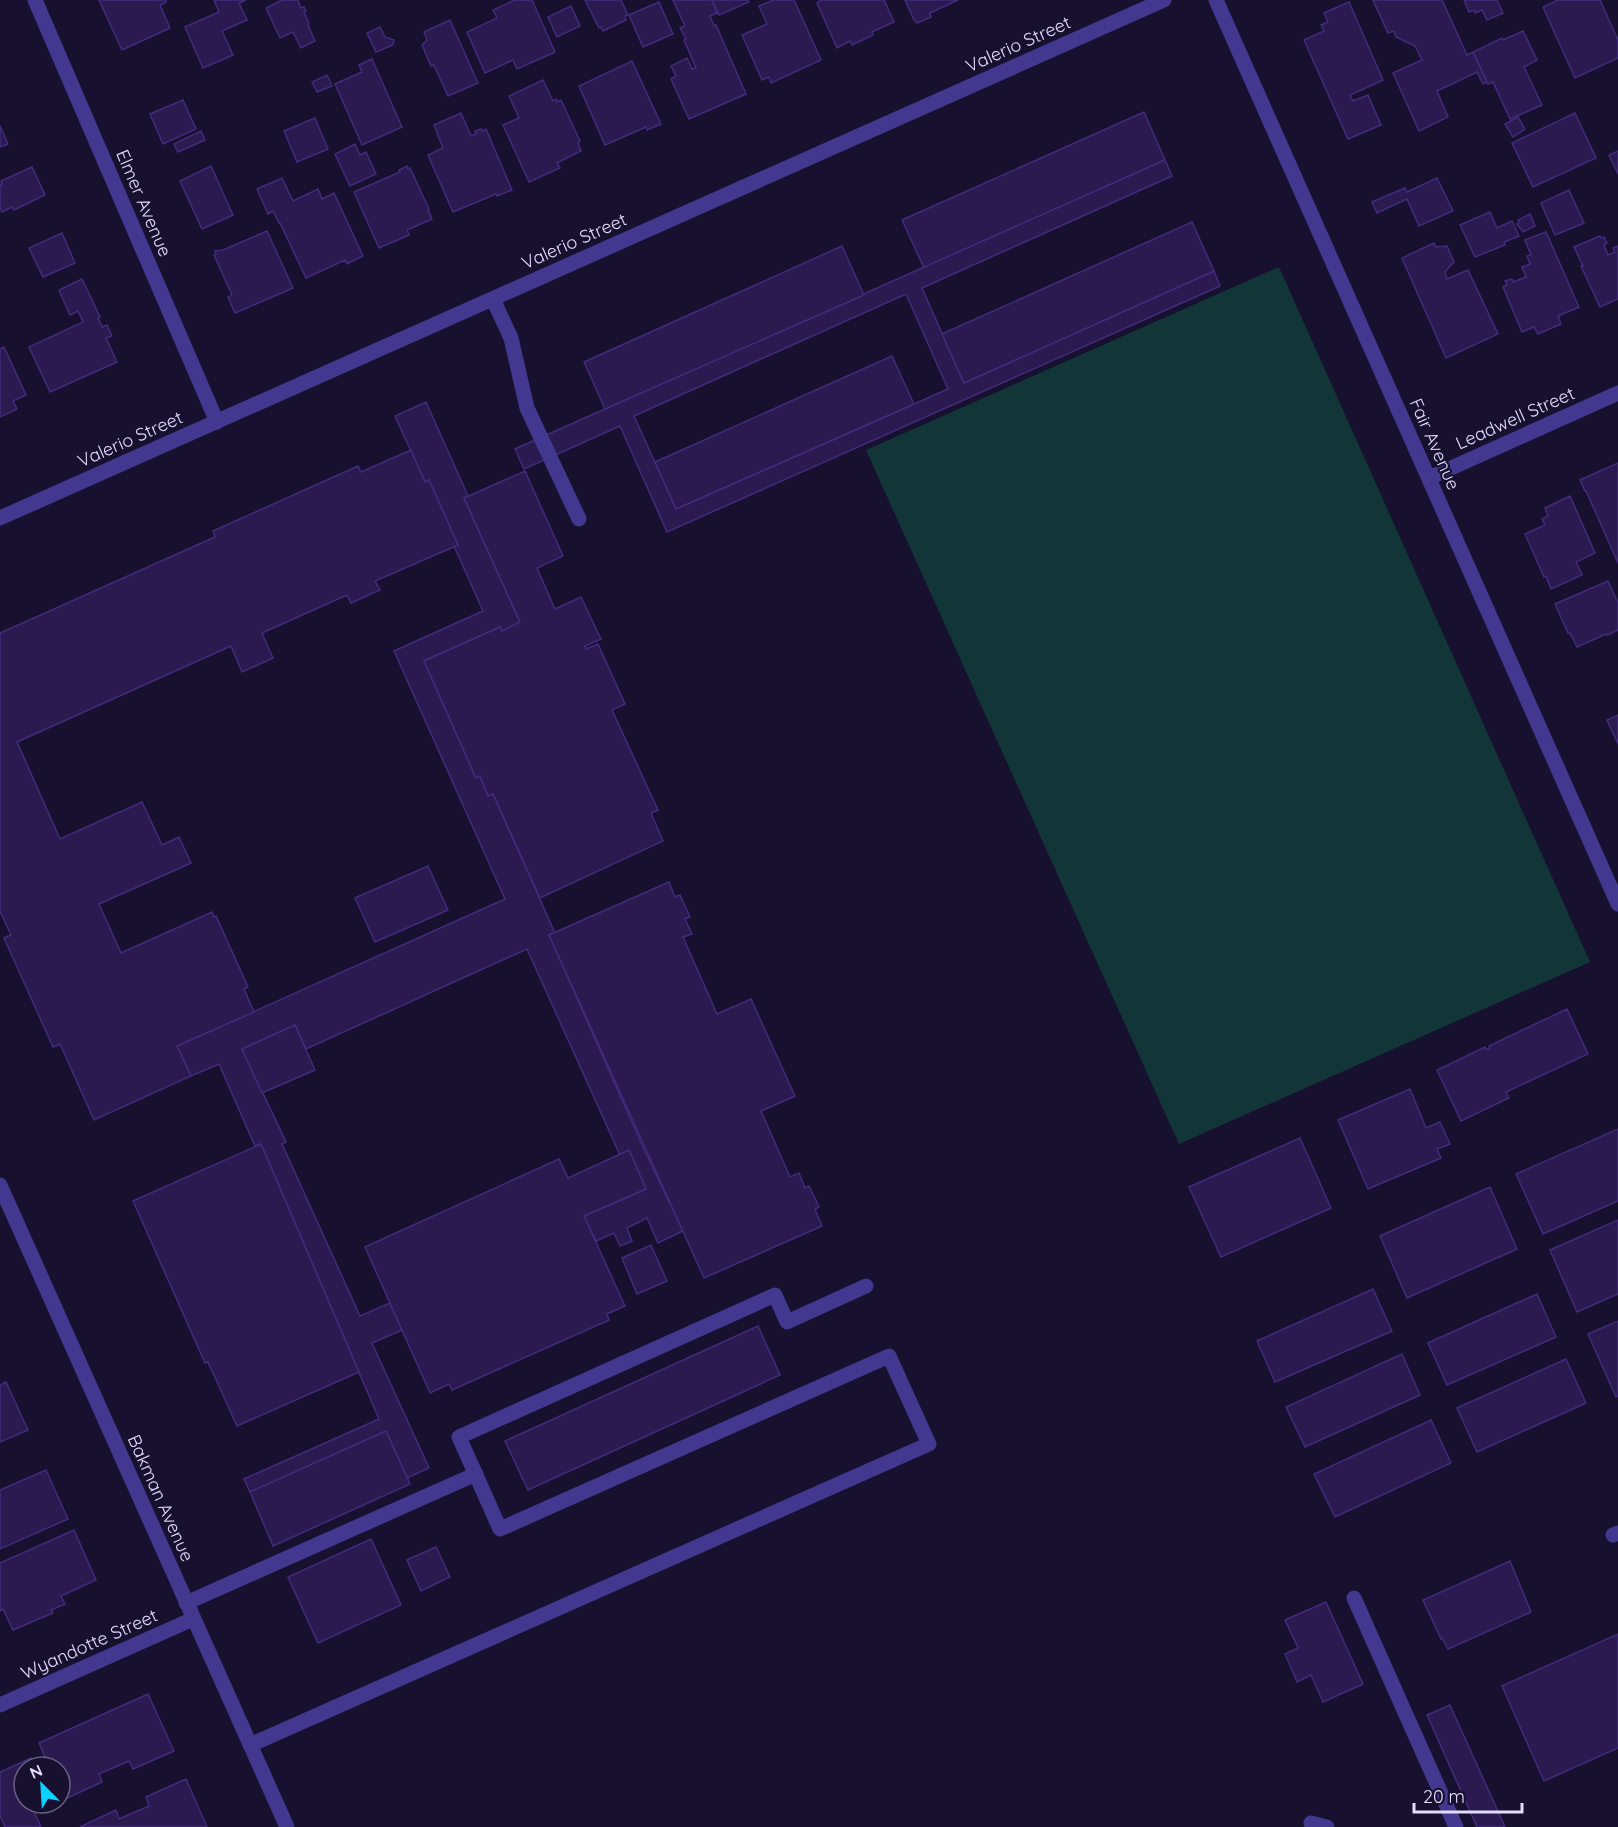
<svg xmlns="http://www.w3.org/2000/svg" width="1618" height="1827" font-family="Quicksand,sans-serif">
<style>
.green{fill:#123638}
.building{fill:#2a1a50;stroke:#422b7d;stroke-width:1.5;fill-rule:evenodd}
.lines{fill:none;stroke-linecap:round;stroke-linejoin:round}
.minor{stroke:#42388f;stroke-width:15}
.labels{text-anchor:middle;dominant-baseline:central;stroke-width:4.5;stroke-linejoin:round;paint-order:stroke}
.street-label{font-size:18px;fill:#e3dcff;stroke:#17102e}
</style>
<rect width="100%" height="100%" fill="#17102e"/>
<path class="green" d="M1279 267 1590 962 1179 1144 866 450Z"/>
<g class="building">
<path d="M99 0H166V2L160 5 170 28 122 50Z"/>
<path d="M214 0H246L239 3 247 20 222 31 233 55 203 68 185 27 219 12Z"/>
<path d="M282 0H298L301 8 304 7 306 11 304 12 309 24 308 25 315 41 301 48 293 32 280 38 266 8Z"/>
<path d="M515 0H532L555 52 517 69 513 60 485 73 467 32 497 18 493 10Z"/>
<path d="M585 0H621L628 15 625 16 626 20 603 31 601 27 599 28Z"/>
<path d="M673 0H712L717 13 710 16 714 26 716 25 746 94 689 119 671 79 676 76 671 66 687 58 692 69 696 68 684 40 686 39 680 28 685 26Z"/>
<path d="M712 0H748L749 2 719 15Z"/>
<path d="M773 0H794L821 60 771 83 769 77 762 80 742 35 767 24 759 6Z"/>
<path d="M884 0 894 22 872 32 873 35 852 45 850 41 837 48 817 3 821 0Z"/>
<path d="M905 0H958L930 13 931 17 917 23 915 20H914Z"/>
<path d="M1373 0H1442L1467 55 1473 52 1487 82 1483 84 1477 72 1437 91 1448 117 1419 131 1393 73 1422 60 1415 46 1396 37 1394 31 1388 33Z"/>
<path d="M1464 0H1497L1503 13 1487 20 1482 10 1475 13 1474 10 1469 12Z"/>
<path d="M1558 0H1600L1618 40V58L1575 78 1543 7Z"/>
<path d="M659 2 673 34 643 47 629 15Z"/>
<path d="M1349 2 1383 80 1350 95 1353 101 1368 95 1381 125 1348 139 1304 40 1324 31 1321 25 1328 22 1324 13Z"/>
<path d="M571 6 580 26 557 37 548 17Z"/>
<path d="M450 20 478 83 448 96 434 65 431 66 422 45 427 40 424 32Z"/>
<path d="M380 27 385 37 394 40 393 45 376 52 367 33Z"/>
<path d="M1523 31 1537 60 1524 67 1542 105 1510 119 1493 82 1488 84 1473 52 1502 38 1503 40Z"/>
<path d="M372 59 402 127 362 145 335 84 362 72 359 65Z"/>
<path d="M632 61 661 124 647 130 646 127 605 145 579 86Z"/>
<path d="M327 75 332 86 317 92 312 82Z"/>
<path d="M543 80 553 101 556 99 557 102 561 100 580 141 578 143 581 151 557 163 560 168 529 182 503 125 519 118 509 96Z"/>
<path d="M183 100 196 129 163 144 150 114Z"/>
<path d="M1144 112 1165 160 924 268 902 220Z"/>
<path d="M461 113 471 136 476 134 475 131 481 129 482 131 486 129 512 190 497 196 496 194 453 212 428 155 443 148 434 125Z"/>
<path d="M1575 113 1596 158 1533 187 1512 143Z"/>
<path d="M1518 117 1525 129 1513 137 1505 124Z"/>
<path d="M315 118 328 149 297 162 284 131Z"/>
<path d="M0 126 8 144 0 147Z"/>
<path d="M201 131 205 140 178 152 174 144Z"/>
<path d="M355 144 360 155 366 152 376 174 350 186 335 154Z"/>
<path d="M1618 151V174L1609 155Z"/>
<path d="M1165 160 1172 176 922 288 964 383 1214 271 1220 286 667 532 620 426 524 469 515 449ZM906 294 948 389 676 509 634 416Z"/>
<path d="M211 166 233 215 202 229 180 181Z"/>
<path d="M407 166 408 169 410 168 429 209 428 210 432 219 407 230 409 235 379 248 354 192 400 172 399 170Z"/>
<path d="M32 167 45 195 14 210 12 207 2 212 0 207V185L2 184 1 181Z"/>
<path d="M282 178 293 201 318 189 322 199 334 193 363 256 347 264 345 260 306 278 280 223H279L273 211 268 214 257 189Z"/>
<path d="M1437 178 1453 211 1419 226 1407 199 1377 213 1372 202 1405 188 1407 192Z"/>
<path d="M1569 190 1584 223 1555 235 1541 203Z"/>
<path d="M1490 212 1497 228 1512 221 1519 236 1504 242 1505 245 1475 257 1460 225Z"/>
<path d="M1530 214 1535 226 1523 232 1517 224 1519 222 1518 220Z"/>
<path d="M1192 222 1214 271 964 383 942 334Z"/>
<path d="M267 231 293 288 235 313 228 297 232 295 214 255 216 254 215 251 223 250Z"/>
<path d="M1546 232 1579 307 1558 316 1561 324 1538 334 1534 327 1522 332 1503 287 1507 285 1505 281 1512 279 1513 282 1526 277 1522 267 1530 264 1527 256 1531 255 1525 240Z"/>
<path d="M62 233 75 263 43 277 29 248Z"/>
<path d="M1600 236 1601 238 1604 237 1607 243 1604 245 1608 255 1615 252 1613 248 1618 246V299L1600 307 1581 266H1583L1574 247Z"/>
<path d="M1434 243 1436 247 1447 246 1454 262 1445 272 1447 279 1468 270 1498 334 1446 358 1402 258Z"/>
<path d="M842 246 864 295 605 409 584 362Z"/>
<path d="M82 279 100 317 98 318 102 327 107 325 112 336 106 338 117 362 50 392 29 347 83 322 78 311 70 315 59 290Z"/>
<path d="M4 347 26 395 13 401 17 409 0 417V349Z"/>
<path d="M892 356 914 404 676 509 655 462Z"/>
<path d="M426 402 468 496 464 498 520 622 502 631 500 627 424 661 476 778 480 776 488 796 493 794 555 933 549 935 642 1145 683 1231 658 1243 647 1218 627 1228 632 1241 620 1246 614 1233 596 1241 584 1216 646 1189 629 1150 620 1155 527 949 306 1049 295 1025 242 1049 286 1142 282 1144 360 1316 390 1303 402 1330 372 1343 429 1468 407 1478 386 1431 250 1492 244 1479 379 1419 261 1144 255 1146 219 1064 191 1076 177 1046 505 899 394 651 483 611 454 546 458 545 429 480 425 482 395 416Z"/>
<path d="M411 450 425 482 429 480 458 545 375 581 380 590 351 603 347 595 262 633 273 658 242 672 231 646 17 742 60 839 142 802 162 845 179 837 191 863 99 904 121 953 212 912 214 917 216 916 248 987 244 989 254 1012 177 1046 191 1076 94 1120 60 1044 53 1047 4 938 11 935 0 911V633L215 537 213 531 358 466 361 472Z"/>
<path d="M1618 463V563L1586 491H1585L1580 480Z"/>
<path d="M525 471 563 556 537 568 555 609 581 597 601 639 585 646 586 649 598 644 625 704 612 710 658 810 651 813 663 841 540 898 493 794 488 796 480 776 476 778 424 661 500 627 502 631 520 622 464 498Z"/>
<path d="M1570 496 1595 553 1576 562 1582 575 1551 589 1546 576 1544 577 1525 534 1545 525 1542 519 1548 516 1545 508Z"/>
<path d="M1608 581 1618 603V630L1607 635 1606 634 1577 647 1570 633H1568L1555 604Z"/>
<path d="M1618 715V744L1607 720Z"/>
<path d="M428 866 448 910 375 942 355 898Z"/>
<path d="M669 882 675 897 680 895 690 917 685 919 692 934 683 937 717 1014 751 999 795 1096 761 1111 790 1177 799 1173 805 1188 809 1186 819 1207 815 1209 822 1226 704 1278 549 935Z"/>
<path d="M1567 1009 1588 1054 1506 1092 1509 1098 1461 1121 1437 1070 1485 1047 1486 1050 1490 1048 1489 1046Z"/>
<path d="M295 1025 315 1070 262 1093 242 1049Z"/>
<path d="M1410 1089 1426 1128 1440 1122 1450 1144 1437 1149 1441 1158 1368 1189 1338 1120Z"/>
<path d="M1618 1129V1201L1543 1234 1516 1174Z"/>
<path d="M1300 1138 1331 1208 1221 1257 1189 1187Z"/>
<path d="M261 1144 359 1372 237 1426 208 1362 205 1363 133 1201Z"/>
<path d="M629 1150 646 1189 584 1216 625 1306 607 1314 609 1320 452 1390 449 1384 430 1393 365 1247 559 1159 568 1178Z"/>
<path d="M1490 1187 1517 1249 1407 1298 1380 1236Z"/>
<path d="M1618 1220V1294L1577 1312 1550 1250Z"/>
<path d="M651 1245 667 1281 637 1294 622 1258Z"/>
<path d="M1373 1289 1392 1331 1275 1382 1257 1341Z"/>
<path d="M1537 1294 1556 1337 1447 1385 1428 1343Z"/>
<path d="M1618 1321V1396L1616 1397 1588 1334Z"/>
<path d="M758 1326 780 1375 528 1490 505 1441Z"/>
<path d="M1402 1354 1420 1395 1305 1447 1286 1407Z"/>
<path d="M1566 1359 1586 1403 1477 1452 1457 1408Z"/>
<path d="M6 1382 28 1430 0 1442V1385Z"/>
<path d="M1431 1420 1451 1463 1335 1517 1314 1474Z"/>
<path d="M386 1431 410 1484 273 1546 250 1492Z"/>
<path d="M46 1470 68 1519 0 1549V1490Z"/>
<path d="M74 1530 96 1580 61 1596 65 1604 51 1610 53 1613 13 1630 3 1609 0 1611V1563Z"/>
<path d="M371 1539 401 1605 318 1643 288 1577Z"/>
<path d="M436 1547 450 1577 421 1591 407 1560Z"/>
<path d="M1510 1561 1531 1612 1448 1649 1442 1638 1441 1639 1423 1600Z"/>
<path d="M1326 1602 1363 1684 1323 1702 1311 1675 1297 1682 1285 1654 1298 1648 1285 1620Z"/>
<path d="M1618 1634V1748L1544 1781 1502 1686Z"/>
<path d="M148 1694 174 1751 133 1769 129 1761 99 1774 102 1782 63 1800 60 1792V1767H49L39 1743Z"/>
<path d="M1450 1705 1505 1827H1477L1427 1715Z"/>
<path d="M31 1758 35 1767H24V1803H37L31 1805 41 1827H5L0 1816V1772Z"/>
<path d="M186 1779 207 1827H80L116 1810 119 1819 149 1806 146 1797Z"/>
</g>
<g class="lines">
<g class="minor">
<path d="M35 0 217 422"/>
<path d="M1216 0 1618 904"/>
<path d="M493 299 511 338 527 408 579 519"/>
<path d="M1429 478 1618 393"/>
<path d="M0 518 1164 0"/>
<path d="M0 1185 287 1827"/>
<path d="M1613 1535 1618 1533"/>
<path d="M1354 1598 1456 1827"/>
<path d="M186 1603 476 1474"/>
<path d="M0 1705 193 1619"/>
<path d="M250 1745 929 1444 889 1356 500 1529 459 1437 775 1295 787 1322 866 1286"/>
<path d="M1311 1823 1327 1827"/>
</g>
</g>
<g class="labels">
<g class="street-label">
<text transform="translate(1018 44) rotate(-24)">Valerio Street</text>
<text transform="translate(144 203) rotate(67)">Elmer Avenue</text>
<text transform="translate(574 241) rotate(-24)">Valerio Street</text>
<text transform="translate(1515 418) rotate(-24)">Leadwell Street</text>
<text transform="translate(130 439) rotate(-24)">Valerio Street</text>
<text transform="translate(1435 444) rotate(66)">Fair Avenue</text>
<text transform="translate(161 1498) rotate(66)">Bakman Avenue</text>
<text transform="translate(89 1644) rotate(-24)">Wyandotte Street</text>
</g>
</g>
<g transform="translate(42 1785) rotate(336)"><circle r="28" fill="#17102e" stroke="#696282" stroke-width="1.5"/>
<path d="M0-4.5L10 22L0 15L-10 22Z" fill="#08d2ff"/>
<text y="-9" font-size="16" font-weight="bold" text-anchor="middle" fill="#e3dcff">N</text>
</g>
<path d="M1414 1803v9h108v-9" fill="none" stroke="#e3dcff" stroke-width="3"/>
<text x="1423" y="1803" font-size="18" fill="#e3dcff" stroke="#17102e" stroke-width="4.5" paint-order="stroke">20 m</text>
</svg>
